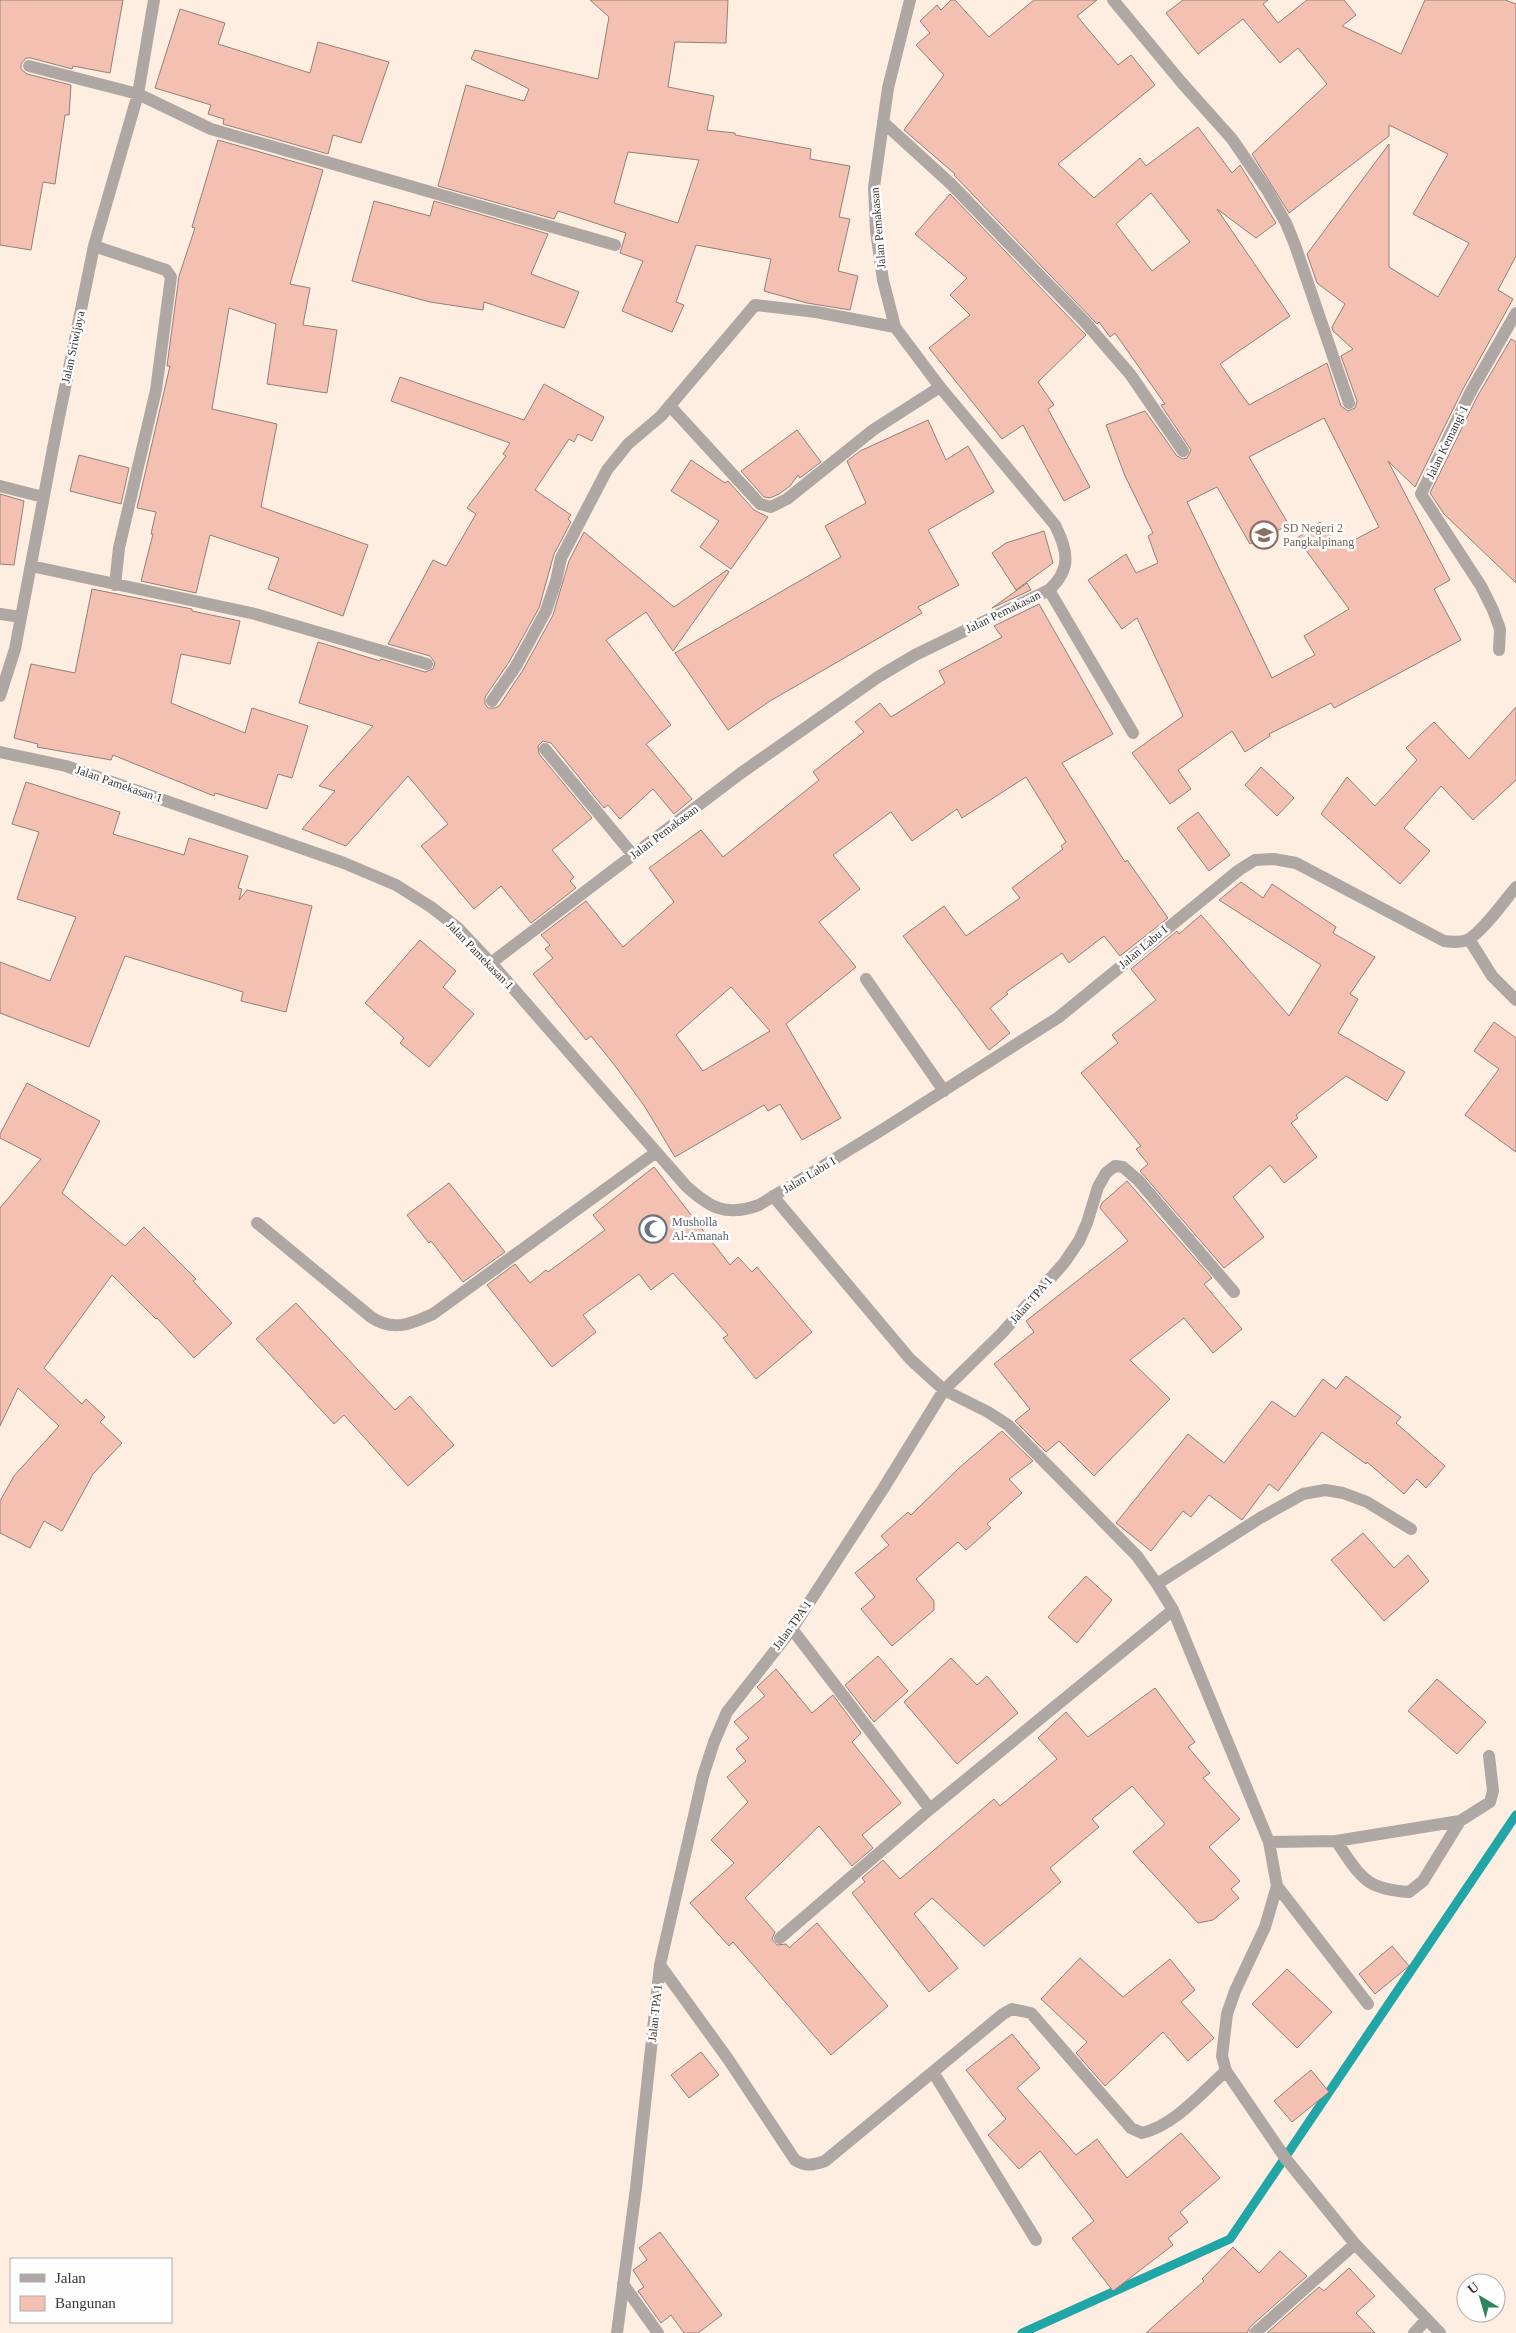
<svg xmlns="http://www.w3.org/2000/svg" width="1516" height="2333" viewBox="0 0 1516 2333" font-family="'Times New Roman',serif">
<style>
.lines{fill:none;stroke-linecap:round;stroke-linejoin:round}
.stream{stroke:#21a6a7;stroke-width:9}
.building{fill:#f4c0b1;stroke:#93807a;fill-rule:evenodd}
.service{stroke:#afa7a3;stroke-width:12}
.minor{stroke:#afa7a3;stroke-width:12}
.labels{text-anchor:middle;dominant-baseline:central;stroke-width:5;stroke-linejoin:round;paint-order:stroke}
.street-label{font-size:12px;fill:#3b3430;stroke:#fefefe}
.education-label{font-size:12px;fill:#785e54;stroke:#fefefe;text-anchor:start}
.worship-label{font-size:12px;fill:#5b616d;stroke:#fefefe;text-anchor:start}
</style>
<rect width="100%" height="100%" fill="#feede1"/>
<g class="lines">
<!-- stream -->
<path class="stream" d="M 1022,2333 L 1230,2239 L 1516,1815"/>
</g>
<!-- building -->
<path class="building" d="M 0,0 L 123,0 L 110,73 L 73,66 L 72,69 L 31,58 L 26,58 L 21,64 L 21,69 L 27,74 L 71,85 L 69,115 L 65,115 L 55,184 L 43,182 L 31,250 L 0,245 Z
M 590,0 L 728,0 L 726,43 L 675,42 L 668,87 L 714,96 L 707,130 L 735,133 L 735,135 L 811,149 L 810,159 L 850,166 L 839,217 L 850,219 L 838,271 L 858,276 L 850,310 L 807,303 L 764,291 L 771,259 L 696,245 L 676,302 L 684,305 L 672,332 L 622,311 L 643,261 L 620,253 L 626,233 L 558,211 L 554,219 L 438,186 L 466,85 L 524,101 L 529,89 L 471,59 L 475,50 L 598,79 L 609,17 ZM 628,152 L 699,160 L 678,223 L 614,203 Z
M 951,0 L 955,0 L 989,37 L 1034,0 L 1097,0 L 1077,16 L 1118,65 L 1131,55 L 1155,85 L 1058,164 L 1094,198 L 1140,158 L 1146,166 L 1198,127 L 1232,173 L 1240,165 L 1276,223 L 1256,238 L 1217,209 L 1290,316 L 1220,364 L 1249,405 L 1327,363 L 1341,406 L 1348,411 L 1355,408 L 1357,401 L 1341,356 L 1353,349 L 1333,331 L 1332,327 L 1345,304 L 1317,283 L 1307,254 L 1389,144 L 1389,267 L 1438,297 L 1469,243 L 1413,214 L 1448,154 L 1389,125 L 1389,136 L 1289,213 L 1252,154 L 1327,84 L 1298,48 L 1280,63 L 1243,19 L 1198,54 L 1166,13 L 1183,0 L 1268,0 L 1263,4 L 1278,23 L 1307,0 L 1344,0 L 1356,15 L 1342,26 L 1401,54 L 1425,0 L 1505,0 L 1516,4 L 1516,256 L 1498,290 L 1513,299 L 1463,389 L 1415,487 L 1388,461 L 1450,580 L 1434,589 L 1461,640 L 1334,708 L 1331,703 L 1269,734 L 1270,736 L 1245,752 L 1232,731 L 1178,770 L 1191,789 L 1170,804 L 1132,753 L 1183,716 L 1137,618 L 1122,629 L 1088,580 L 1126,554 L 1136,573 L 1158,563 L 1148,536 L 1153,533 L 1125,476 L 1106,425 L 1145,411 L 1177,456 L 1183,459 L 1187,458 L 1191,450 L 1161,405 L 1165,404 L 1115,333 L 1110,337 L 1099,322 L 1097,324 L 954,175 L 955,174 L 904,130 L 944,75 L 916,45 L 930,33 L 920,21 L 937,5 L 941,10 ZM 1151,193 L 1190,242 L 1152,271 L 1116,224 ZM 1324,418 L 1379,527 L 1339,548 L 1320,522 L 1297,538 L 1349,609 L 1304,636 L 1315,655 L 1272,678 L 1187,502 L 1217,487 L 1250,544 L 1289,525 L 1249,457 Z
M 180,9 L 225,23 L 218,44 L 310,73 L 318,42 L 389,62 L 361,143 L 333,135 L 328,154 L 223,124 L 224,119 L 208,114 L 211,105 L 155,88 Z
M 218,140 L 323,170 L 290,284 L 310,288 L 303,325 L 337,330 L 327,393 L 267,384 L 276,324 L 229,308 L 212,409 L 277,424 L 261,507 L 368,545 L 343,616 L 268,589 L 279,558 L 210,535 L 196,593 L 141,581 L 153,534 L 151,534 L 156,512 L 137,508 L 170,366 L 167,366 L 179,276 L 195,228 L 192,227 Z
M 950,194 L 1086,335 L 1038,382 L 1054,405 L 1048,409 L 1090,487 L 1064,501 L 1023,425 L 1002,439 L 929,348 L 970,315 L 950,295 L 967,278 L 915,234 Z
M 374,201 L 430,216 L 434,201 L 548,234 L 531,274 L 579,292 L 564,328 L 484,302 L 483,310 L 430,302 L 352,281 Z
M 1511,339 L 1516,342 L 1516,583 L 1444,514 L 1430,493 L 1477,397 Z
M 400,377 L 524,420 L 544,384 L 604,417 L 592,441 L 578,434 L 574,442 L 569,439 L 535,490 L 571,515 L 568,519 L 571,522 L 554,554 L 539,608 L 509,662 L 485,697 L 485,704 L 488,708 L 495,708 L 499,706 L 523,670 L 553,615 L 569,561 L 584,532 L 674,607 L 727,570 L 729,572 L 673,651 L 646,612 L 606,640 L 671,725 L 646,744 L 692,799 L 674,814 L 653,789 L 620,819 L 608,805 L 604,808 L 551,743 L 543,741 L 538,746 L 539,754 L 592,818 L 552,850 L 574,877 L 570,881 L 576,888 L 531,923 L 501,886 L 474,909 L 421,846 L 448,824 L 408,776 L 346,846 L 302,829 L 335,791 L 319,786 L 373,726 L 299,703 L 318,642 L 380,661 L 381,659 L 425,672 L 433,669 L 435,663 L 430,656 L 388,644 L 433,560 L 446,566 L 476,514 L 467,508 L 506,456 L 503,454 L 510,443 L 391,401 Z
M 928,420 L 946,460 L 968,446 L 994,492 L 928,530 L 959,585 L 918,607 L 922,613 L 770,701 L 728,730 L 675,653 L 841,557 L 825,526 L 866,503 L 847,461 L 860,451 Z
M 797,430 L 821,462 L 800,478 L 798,475 L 790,486 L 779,494 L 770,498 L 764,497 L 741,471 Z
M 79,455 L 129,468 L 121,504 L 70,491 Z
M 691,460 L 725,483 L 728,481 L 754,510 L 768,517 L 731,569 L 700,547 L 719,521 L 671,491 Z
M 0,494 L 24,501 L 14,565 L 0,564 Z
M 1044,531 L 1053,563 L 1016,590 L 992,553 L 1006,543 Z
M 1027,583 L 1031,590 L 992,608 Z
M 92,589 L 192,609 L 192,611 L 240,621 L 230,664 L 181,654 L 171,703 L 245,733 L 252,708 L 308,726 L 292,778 L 278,774 L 267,809 L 215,793 L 214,796 L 113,755 L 111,760 L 37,747 L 38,744 L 14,738 L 31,664 L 75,673 Z
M 1039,604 L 1113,734 L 1062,763 L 1125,862 L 1127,860 L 1168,918 L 1120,956 L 1104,936 L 1069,963 L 1062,953 L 1006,992 L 1008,994 L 990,1008 L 1010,1033 L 989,1050 L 903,936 L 944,906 L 966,936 L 1020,898 L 1012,888 L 1063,849 L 1061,846 L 1066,842 L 1026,777 L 962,818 L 957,809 L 912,841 L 891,812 L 833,855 L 860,889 L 819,922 L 856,967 L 786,1024 L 841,1118 L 802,1140 L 780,1104 L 768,1111 L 764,1105 L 675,1157 L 645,1107 L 616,1067 L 591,1036 L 586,1040 L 533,974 L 553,958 L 545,949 L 550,945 L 541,935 L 586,901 L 623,947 L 674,902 L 649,868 L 701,830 L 723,857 L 819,780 L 813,772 L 864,732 L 855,722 L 880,703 L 891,717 L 945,683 L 939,671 L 1002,637 L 994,626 ZM 731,987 L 770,1031 L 703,1071 L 676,1035 Z
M 1516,707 L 1516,780 L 1473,820 L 1441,786 L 1404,828 L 1430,851 L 1400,884 L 1321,814 L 1347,777 L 1375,806 L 1417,760 L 1406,748 L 1434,722 L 1469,759 Z
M 1261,767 L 1294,798 L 1277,816 L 1245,785 Z
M 26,782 L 120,812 L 113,834 L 184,855 L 189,838 L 248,856 L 238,888 L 242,889 L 239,900 L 247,890 L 312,906 L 286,1012 L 241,1001 L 243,992 L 125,956 L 89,1047 L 0,1013 L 0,962 L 50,981 L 76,917 L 17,899 L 39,832 L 12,824 Z
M 1198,812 L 1230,855 L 1209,871 L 1177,828 Z
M 1241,882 L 1263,898 L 1272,884 L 1336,927 L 1333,933 L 1375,957 L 1350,994 L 1358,999 L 1338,1033 L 1405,1072 L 1387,1101 L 1346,1076 L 1296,1115 L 1298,1118 L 1291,1123 L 1317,1157 L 1284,1183 L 1270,1165 L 1233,1197 L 1264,1237 L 1224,1268 L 1140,1171 L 1148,1164 L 1136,1149 L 1141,1146 L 1081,1073 L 1118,1043 L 1112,1035 L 1156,1000 L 1131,969 L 1177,931 L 1179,934 L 1201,915 L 1289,1016 L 1321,965 L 1219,900 Z
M 420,940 L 456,971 L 443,987 L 474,1014 L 429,1067 L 400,1043 L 404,1038 L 365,1003 Z
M 1494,1022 L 1516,1038 L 1516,1152 L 1465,1115 L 1499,1069 L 1474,1051 Z
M 27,1083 L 100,1121 L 62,1193 L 125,1246 L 144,1227 L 196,1279 L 193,1281 L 232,1323 L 194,1358 L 157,1318 L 156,1319 L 112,1275 L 44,1368 L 82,1404 L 86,1399 L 105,1417 L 100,1422 L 122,1443 L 93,1474 L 62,1531 L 44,1521 L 30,1548 L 0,1533 L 0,1501 L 14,1476 L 59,1426 L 18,1388 L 0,1426 L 0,1208 L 41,1159 L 0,1138 L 0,1134 Z
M 654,1167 L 730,1265 L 738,1257 L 752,1272 L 757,1267 L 812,1332 L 756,1379 L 723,1338 L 728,1335 L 673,1273 L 651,1290 L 639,1274 L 583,1315 L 596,1332 L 552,1367 L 487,1285 L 515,1264 L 530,1283 L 546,1270 L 548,1272 L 605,1230 L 593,1215 Z
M 1127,1181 L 1212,1278 L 1204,1284 L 1242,1329 L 1213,1353 L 1184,1318 L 1130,1360 L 1170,1399 L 1094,1476 L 1059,1441 L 1046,1452 L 1015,1421 L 1030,1409 L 994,1364 L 1034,1332 L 1026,1321 L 1128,1241 L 1100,1208 L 1102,1203 Z
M 449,1183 L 505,1252 L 463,1282 L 431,1241 L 429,1243 L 407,1215 Z
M 296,1303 L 395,1410 L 410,1396 L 454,1445 L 408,1486 L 344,1415 L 334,1424 L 256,1339 Z
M 1346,1376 L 1401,1417 L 1396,1423 L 1445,1466 L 1426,1488 L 1417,1479 L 1404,1494 L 1367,1462 L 1366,1464 L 1322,1432 L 1278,1491 L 1269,1484 L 1242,1520 L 1209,1495 L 1191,1517 L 1183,1511 L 1151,1551 L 1116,1523 L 1188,1434 L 1224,1463 L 1272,1401 L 1295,1417 L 1323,1379 L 1336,1389 Z
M 1002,1431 L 1033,1461 L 1009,1479 L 1022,1493 L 987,1524 L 991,1528 L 966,1550 L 958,1542 L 916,1579 L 934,1601 L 934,1610 L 892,1646 L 861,1609 L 875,1597 L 855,1573 L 889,1545 L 881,1536 L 908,1512 L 911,1515 L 959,1468 Z
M 1363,1533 L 1394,1568 L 1408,1555 L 1429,1581 L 1384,1621 L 1331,1560 Z
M 1086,1576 L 1112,1600 L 1077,1643 L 1048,1617 Z
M 878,1656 L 908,1691 L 874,1722 L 845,1685 Z
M 951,1658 L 977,1685 L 987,1676 L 1018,1713 L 957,1764 L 904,1702 Z
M 776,1669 L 812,1713 L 833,1695 L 861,1733 L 852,1742 L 901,1803 L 862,1835 L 873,1848 L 852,1866 L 819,1826 L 745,1898 L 775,1932 L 772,1939 L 777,1945 L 786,1944 L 789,1948 L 817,1923 L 888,2006 L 831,2055 L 733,1942 L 729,1946 L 690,1903 L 734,1863 L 711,1840 L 748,1802 L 727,1777 L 746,1761 L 736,1749 L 749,1738 L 734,1722 L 765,1696 L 757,1687 Z
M 1437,1679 L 1486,1722 L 1457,1754 L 1408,1711 Z
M 1155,1688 L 1195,1742 L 1188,1747 L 1210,1773 L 1203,1778 L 1240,1819 L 1209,1847 L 1240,1881 L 1231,1889 L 1239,1898 L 1213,1920 L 1198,1923 L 1133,1852 L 1165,1824 L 1132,1786 L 1092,1819 L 1099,1827 L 1050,1868 L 1061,1882 L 984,1946 L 932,1898 L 914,1914 L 958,1968 L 929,1992 L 852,1893 L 865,1882 L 862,1878 L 883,1860 L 900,1879 L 994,1799 L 1000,1806 L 1057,1759 L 1038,1738 L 1066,1712 L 1088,1737 Z
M 1392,1946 L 1409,1966 L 1375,1994 L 1359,1974 Z
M 1080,1958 L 1123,1997 L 1170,1959 L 1195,1990 L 1181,2002 L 1214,2038 L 1188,2061 L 1163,2032 L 1105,2086 L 1076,2053 L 1087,2042 L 1041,1999 Z
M 1287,1969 L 1332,2012 L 1297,2048 L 1252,2004 Z
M 1012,2034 L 1040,2068 L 1017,2088 L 1076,2155 L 1097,2139 L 1127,2178 L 1181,2133 L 1220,2178 L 1180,2212 L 1188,2222 L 1168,2238 L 1173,2245 L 1113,2291 L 1072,2238 L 1094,2221 L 1040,2151 L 1019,2169 L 988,2135 L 1006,2119 L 966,2070 Z
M 701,2052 L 719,2075 L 689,2098 L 671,2075 Z
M 1311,2070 L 1329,2092 L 1292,2122 L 1274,2101 Z
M 660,2232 L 722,2315 L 698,2333 L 684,2333 L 671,2315 L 661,2323 L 638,2291 L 644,2287 L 633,2270 L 647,2260 L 639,2248 Z
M 1233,2247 L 1259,2273 L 1280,2251 L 1307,2276 L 1250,2327 L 1247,2333 L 1146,2333 L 1204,2281 L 1202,2279 Z
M 1349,2268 L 1375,2296 L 1356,2313 L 1375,2333 L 1267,2333 L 1319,2287 L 1324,2291 Z"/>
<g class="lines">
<!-- service -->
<path class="service" d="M 0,614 L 21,617"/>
<!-- minor -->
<path class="minor" d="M 1113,0 L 1182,83 L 1232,139 L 1267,190 L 1286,223 L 1295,245 L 1349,403
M 29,66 L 138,94 L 211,129 L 615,245
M 883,122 L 951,184 L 1085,322 L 1130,374 L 1183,451
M 94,246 L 166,270 L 171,277 L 156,390 L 119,548 L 115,585
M 670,406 L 760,504 L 771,507 L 787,499 L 873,430 L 940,387
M 0,486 L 43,497
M 31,566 L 255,614 L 427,664
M 1049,590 L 1133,733
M 1499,650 L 1500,629 L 1493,610 L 1481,586 L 1421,494 L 1470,393 L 1516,313
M 0,696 L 15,649 L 57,427 L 94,246 L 138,94 L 154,0
M 492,701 L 516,666 L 546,611 L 556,581 L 561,558 L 607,470 L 628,444 L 661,416 L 755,305 L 816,312 L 895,327
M 545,749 L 633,855
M 0,752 L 66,766 L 344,863 L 396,885 L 431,907 L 458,928 L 491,963 L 686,1186 C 710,1208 726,1217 759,1205 L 885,1128 L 1059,1017 L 1239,870 L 1255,860 L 1274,859 L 1296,863 L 1444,941 C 1452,942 1460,943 1467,940 C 1481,934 1506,899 1516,887
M 1469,939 L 1492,976 L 1516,1000
M 491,963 L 741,773 L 878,677 L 915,655 L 1049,590 C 1072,569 1068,551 1055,525 L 940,387 L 895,327 L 883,280 L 876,231 L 874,187 L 888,88 L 910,0
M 866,979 L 944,1091
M 773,1196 L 910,1359 L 944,1390 L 988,1412 L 1008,1425 L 1137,1556 L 1157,1584 L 1173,1610 L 1269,1842 L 1277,1886 L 1265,1927 L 1235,1991 L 1227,2014 L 1222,2056 L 1226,2071 L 1286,2159 L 1355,2244 L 1440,2333
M 257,1223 L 371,1317 C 393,1332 411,1324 433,1314 L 655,1153
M 1157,1584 L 1260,1518 L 1303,1494 L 1325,1490 L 1343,1493 L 1367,1502 L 1411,1529
M 792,1629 L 930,1809
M 1336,1841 C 1361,1876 1363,1889 1409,1892 L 1423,1881 L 1460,1821
M 1269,1842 L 1336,1841 L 1460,1821 L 1490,1802 L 1493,1791 L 1489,1756
M 1277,1886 L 1368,2004
M 780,1938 L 930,1809 L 1173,1610
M 660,1965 L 728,2059 L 795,2160 C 806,2167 813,2165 825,2161 L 1003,2014 L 1012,2009 L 1031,2013 L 1131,2128 L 1142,2133 C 1175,2125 1201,2093 1226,2071
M 933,2072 L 1036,2240
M 623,2284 L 658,2333
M 617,2333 L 636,2188 L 660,1965 L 703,1776 L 714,1742 L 727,1712 L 792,1629 L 883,1489 L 944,1390 L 1002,1333 L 1064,1263 L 1079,1241 L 1087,1223 L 1098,1187 L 1106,1173 L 1115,1166 L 1123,1167 L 1138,1180 L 1234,1292
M 1255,2333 L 1355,2244
M 1414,2333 L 1426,2320"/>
</g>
<!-- icons -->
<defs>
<g id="school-ring" transform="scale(1.4375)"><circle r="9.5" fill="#fefefe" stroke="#8d6e63" stroke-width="1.5"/><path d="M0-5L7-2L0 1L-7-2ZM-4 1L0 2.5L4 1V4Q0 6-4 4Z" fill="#8d6e63"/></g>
<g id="mosque-ring" transform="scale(1.4375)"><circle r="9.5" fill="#fefefe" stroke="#6b7280" stroke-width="1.5"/><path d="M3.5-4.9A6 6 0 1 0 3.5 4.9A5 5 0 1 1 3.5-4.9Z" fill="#6b7280"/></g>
</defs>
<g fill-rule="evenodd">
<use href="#school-ring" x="1264" y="535"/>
<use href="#mosque-ring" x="653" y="1229"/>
</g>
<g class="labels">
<!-- street labels -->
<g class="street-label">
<text transform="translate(878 228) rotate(-95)">Jalan Pemakasan</text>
<text transform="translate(73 347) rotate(-78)">Jalan Sriwijaya</text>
<text transform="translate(1447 442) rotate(-64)">Jalan Kemangi 1</text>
<text transform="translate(1003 612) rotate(-26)">Jalan Pemakasan</text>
<text transform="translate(119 784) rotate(19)">Jalan Pamekasan 1</text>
<text transform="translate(664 832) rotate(-37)">Jalan Pemakasan</text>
<text transform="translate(1143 947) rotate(-40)">Jalan Labu I</text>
<text transform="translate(480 955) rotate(46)">Jalan Pamekasan 1</text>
<text transform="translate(809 1175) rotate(-31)">Jalan Labu I</text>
<text transform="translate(1031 1300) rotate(-49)">Jalan TPA 1</text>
<text transform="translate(792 1625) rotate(-54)">Jalan TPA 1</text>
<text transform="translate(655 2013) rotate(-84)">Jalan TPA 1</text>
</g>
<!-- education labels -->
<g class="education-label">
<text x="1283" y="528">SD Negeri 2<tspan x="1283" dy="14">Pangkalpinang</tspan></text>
</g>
<!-- worship labels -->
<g class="worship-label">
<text x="672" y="1222">Musholla<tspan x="672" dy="14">Al-Amanah</tspan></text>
</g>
</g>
<!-- legend -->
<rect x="10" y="2258" width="162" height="65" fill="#fefefe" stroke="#b0adac"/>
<rect x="20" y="2274" width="25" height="8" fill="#afa7a3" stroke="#b0adac"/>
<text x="55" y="2283" font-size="15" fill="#3b3430">Jalan</text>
<rect x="20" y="2296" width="25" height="15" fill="#f4c0b1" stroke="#b0adac"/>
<text x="55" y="2308" font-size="15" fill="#3b3430">Bangunan</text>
<!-- north arrow -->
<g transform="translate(1481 2298) rotate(322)"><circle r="24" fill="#fefefe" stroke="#b0adac"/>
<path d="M0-4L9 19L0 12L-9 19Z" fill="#2c855b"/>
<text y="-8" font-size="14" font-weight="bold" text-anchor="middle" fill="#3b3430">U</text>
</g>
</svg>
